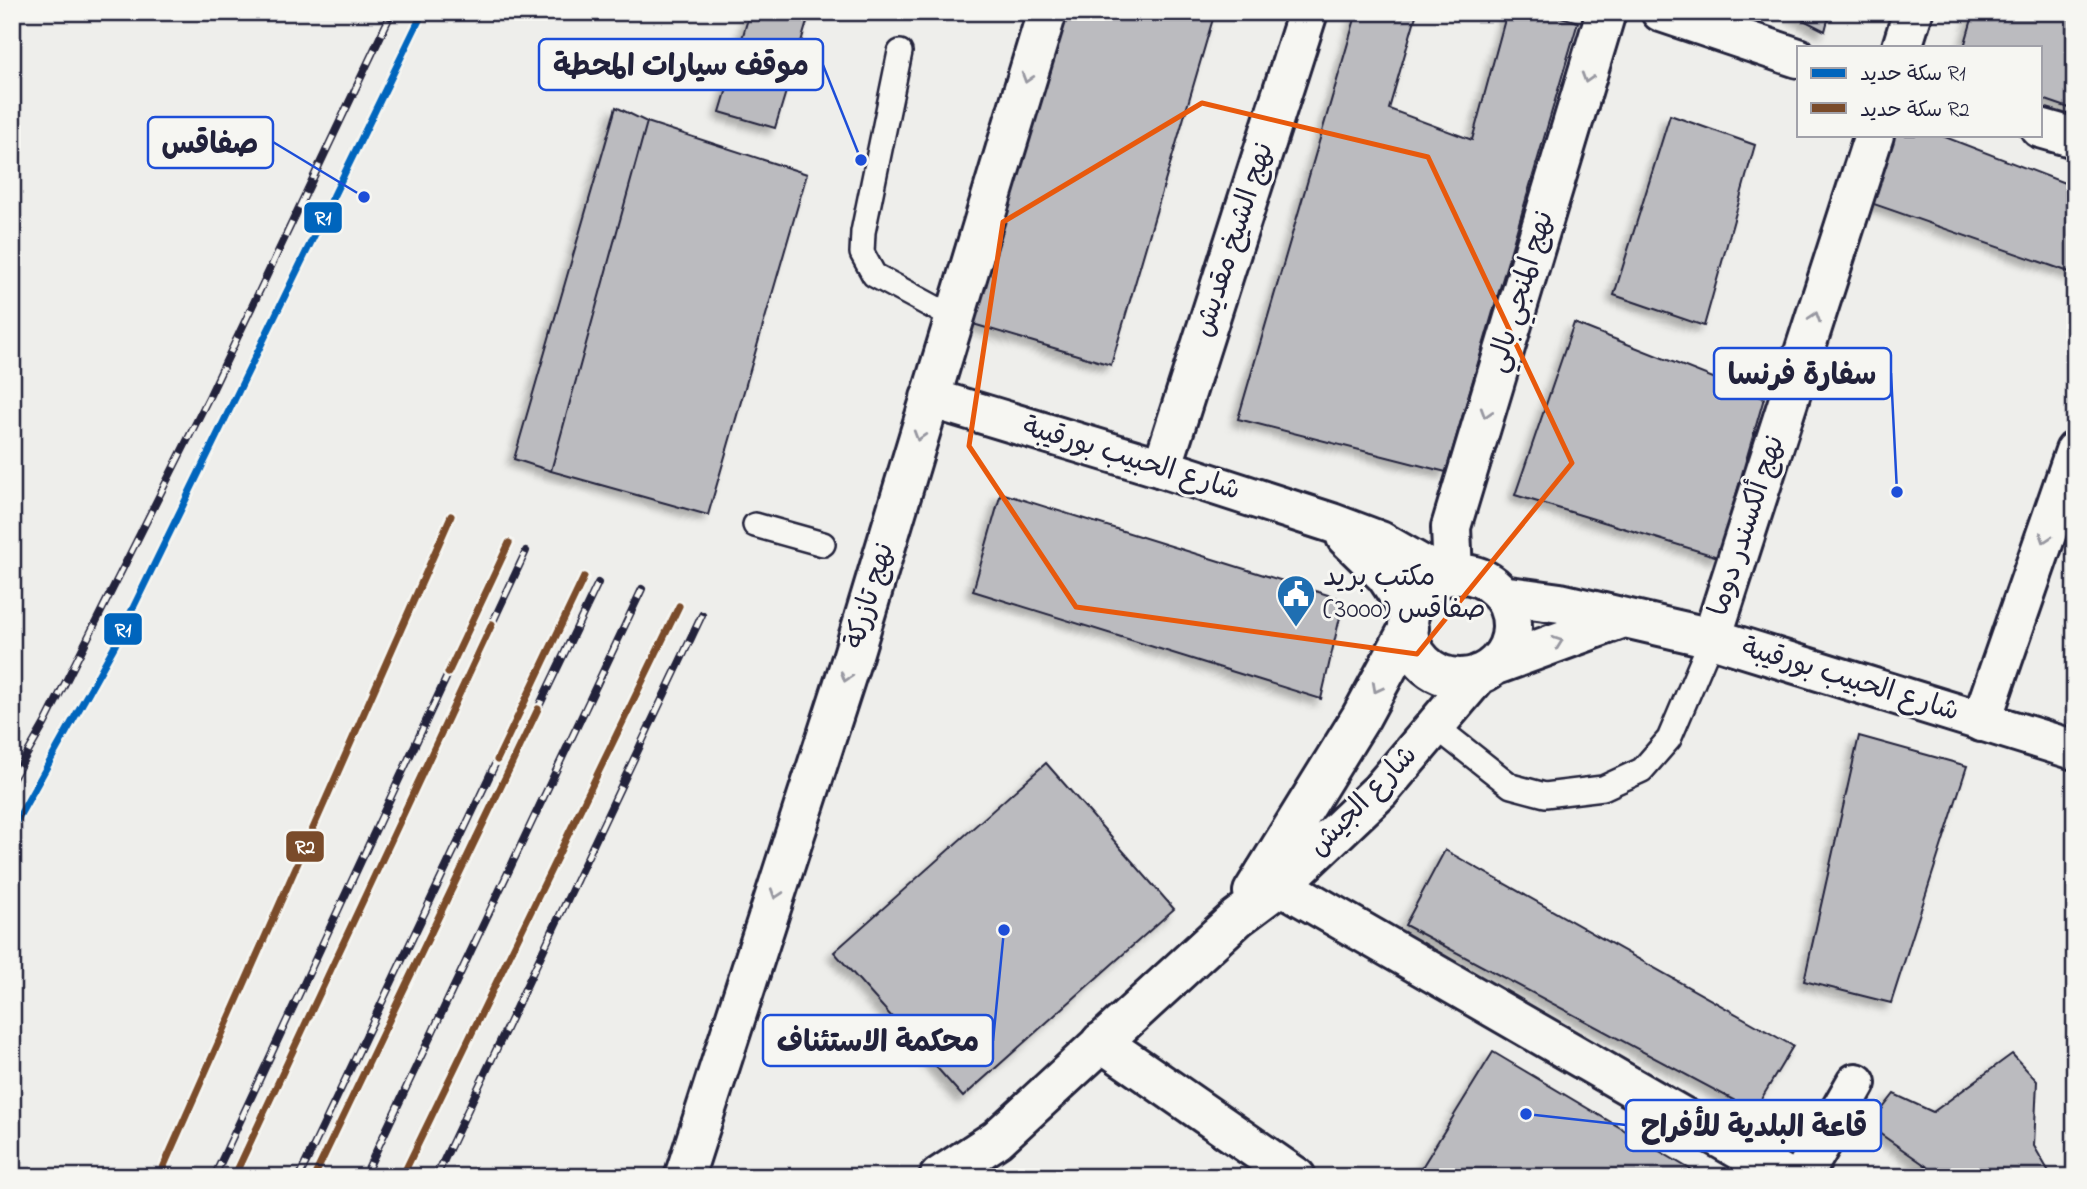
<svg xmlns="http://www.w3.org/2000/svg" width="2087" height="1189" viewBox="0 0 2087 1189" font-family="'Indie Flower','Playpen Sans Arabic',sans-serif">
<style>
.building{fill:#bbbbbf;stroke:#22223b;stroke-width:2;filter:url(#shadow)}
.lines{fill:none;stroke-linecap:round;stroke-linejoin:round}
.lane-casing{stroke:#22223b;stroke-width:28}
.street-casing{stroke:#22223b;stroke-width:44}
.secondary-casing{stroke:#22223b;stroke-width:44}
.lane{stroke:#f6f6f2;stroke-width:23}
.street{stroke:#f6f6f2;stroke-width:38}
.secondary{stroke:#f6f6f2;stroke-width:38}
.rail-casing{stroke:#22223b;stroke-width:8}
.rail{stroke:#f6f6f2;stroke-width:5;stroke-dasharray:16;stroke-linecap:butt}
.rail-1-casing{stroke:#f6f6f2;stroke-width:12}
.rail-2-casing{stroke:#f6f6f2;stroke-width:12}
.rail-1{stroke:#0065bd;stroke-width:7}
.rail-2{stroke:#7a4b2a;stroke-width:7}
.oneway{stroke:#9797a0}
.marked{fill:none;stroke:#e8590c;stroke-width:5;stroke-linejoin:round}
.labels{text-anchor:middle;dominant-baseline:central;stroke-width:6;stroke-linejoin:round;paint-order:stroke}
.street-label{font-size:28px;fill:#22223b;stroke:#f6f6f2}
.poi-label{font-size:28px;fill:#22223b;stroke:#f6f6f2;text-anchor:start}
.leader{fill:none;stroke:#1d4ed8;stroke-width:2.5}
.callout-dot{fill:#1d4ed8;stroke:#f6f6f2;stroke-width:2.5}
.callout{fill:#f6f6f2;stroke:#1d4ed8;stroke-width:2.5}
.callout-label{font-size:30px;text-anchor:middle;font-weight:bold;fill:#22223b}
.line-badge{stroke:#f6f6f2;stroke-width:2.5}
.badge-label{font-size:19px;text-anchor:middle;font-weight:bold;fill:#fff}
</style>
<defs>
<filter id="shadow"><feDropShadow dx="-6" dy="6" stdDeviation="3.5" flood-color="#0004"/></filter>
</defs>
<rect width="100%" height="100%" fill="#eeeeeb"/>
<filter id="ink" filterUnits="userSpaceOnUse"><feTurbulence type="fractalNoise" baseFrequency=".0143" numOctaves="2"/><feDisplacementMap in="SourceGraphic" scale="14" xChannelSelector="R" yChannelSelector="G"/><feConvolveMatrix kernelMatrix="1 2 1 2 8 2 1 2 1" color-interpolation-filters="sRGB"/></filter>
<g filter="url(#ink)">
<!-- building -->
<path class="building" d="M 750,12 L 810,12 L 775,128 L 720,112 Z
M 1050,12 L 1215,12 L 1111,365 L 963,321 Z
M 1357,12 L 1417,12 L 1389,109 L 1472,140 L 1507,12 L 1544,12 L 1578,22 L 1446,472 L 1238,419 Z
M 1788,12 L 1830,12 L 1825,31 Z
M 1974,12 L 2075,12 L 2075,110 L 2040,98 L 2040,47 L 1964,47 Z
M 616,107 L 647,122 L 551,471 L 514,459 Z
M 1670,115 L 1755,145 L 1704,326 L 1614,295 Z
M 647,122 L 807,174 L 708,515 L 551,471 Z
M 1894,135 L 1940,135 L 2075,187 L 2075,274 L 1868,202 Z
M 1574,323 L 1764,398 L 1718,557 L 1515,495 Z
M 1001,493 L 1344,600 L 1321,699 L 973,591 Z
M 1859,736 L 1967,766 L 1891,1003 L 1804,981 Z
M 1046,763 L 1174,909 L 963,1097 L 834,952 Z
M 1445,850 L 1793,1046 L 1754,1111 L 1405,925 Z
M 1493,1052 L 1703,1177 L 1416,1177 Z
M 2012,1054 L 2037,1081 L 2034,1146 L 2052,1177 L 1942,1177 L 1869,1126 L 1894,1094 L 1933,1112 Z"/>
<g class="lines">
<!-- lane casing -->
<g class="lane-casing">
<path id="lane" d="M 900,52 L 863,232 L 862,253 L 874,275 L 954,318
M 755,525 L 823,544
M 1435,726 L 1511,786 L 1545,795 L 1603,788 L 1642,770 L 1669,739 L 1712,638"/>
</g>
<!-- street casing -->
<g class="street-casing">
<path id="street" d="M 1661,12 L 1798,58
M 1902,47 L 1913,12
M 2040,128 L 2075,138
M 1162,468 L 1308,12
M 1453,574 L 1451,527 L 1606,12
M 1712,638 L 1874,135
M 1981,722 L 2075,451
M 1265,873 L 1281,885 L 1787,1177
M 1101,1042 L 1296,1177
M 1802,1177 L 1856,1083"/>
</g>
<!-- secondary casing -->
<g class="secondary-casing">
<path id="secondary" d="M 930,398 L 1162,468 L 1332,523 L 1380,541 L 1443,577
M 1346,537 L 1386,576 L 1410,612
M1408 626a52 52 0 1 1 104 0a52 52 0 1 1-104 0Z
M 1501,595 L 1560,603 L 1712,638 L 2075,750
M 1493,666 L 1624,618
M 1253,892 L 1361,717 L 1409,628
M 684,1177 L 853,655 L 1047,12
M 939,1177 L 997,1139 L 1237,918 L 1281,885 L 1380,791 L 1479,674"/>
</g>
<!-- lane -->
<use href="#lane" class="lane"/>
<!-- street -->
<use href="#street" class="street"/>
<!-- secondary -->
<use href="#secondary" class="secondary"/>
<!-- rail casing -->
<g class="rail-casing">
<path id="rail" d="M 12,780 L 45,723 L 210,395 L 392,12
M 159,1177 L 451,516
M 214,1177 L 509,543
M 234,1177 L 526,551
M 299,1177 L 584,577
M 314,1177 L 598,583
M 364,1177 L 642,589
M 402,1177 L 679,606
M 436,1177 L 702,615"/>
</g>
<!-- rail -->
<use href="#rail" class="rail"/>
<!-- rail-1 casing -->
<g class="rail-1-casing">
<path id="rail-1" d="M 12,829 L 115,645 L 423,12"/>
</g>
<!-- rail-2 casing -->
<g class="rail-2-casing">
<path id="rail-2" d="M 448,673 L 509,543
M 497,760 L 584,577
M 159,1177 L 451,516
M 234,1177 L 492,624
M 314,1177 L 538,709
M 402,1177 L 679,606"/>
</g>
<!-- rail-1 -->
<use href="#rail-1" class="rail-1"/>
<!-- rail-2 -->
<use href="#rail-2" class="rail-2"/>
</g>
<!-- one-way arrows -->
<defs><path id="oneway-chevron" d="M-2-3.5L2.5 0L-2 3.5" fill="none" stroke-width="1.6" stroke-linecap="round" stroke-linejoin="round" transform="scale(1.75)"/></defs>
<g class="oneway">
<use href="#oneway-chevron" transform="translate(1027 78) rotate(107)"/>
<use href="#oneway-chevron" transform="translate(1587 78) rotate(107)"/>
<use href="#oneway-chevron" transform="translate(1815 317) rotate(-72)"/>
<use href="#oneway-chevron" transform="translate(1486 413) rotate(107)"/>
<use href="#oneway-chevron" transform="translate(919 436) rotate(107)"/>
<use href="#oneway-chevron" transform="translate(2045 538) rotate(109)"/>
<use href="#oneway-chevron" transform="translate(1558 642) rotate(-20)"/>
<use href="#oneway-chevron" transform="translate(846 677) rotate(108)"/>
<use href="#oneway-chevron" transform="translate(1377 688) rotate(118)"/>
<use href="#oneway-chevron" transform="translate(776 894) rotate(108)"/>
</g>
</g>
<!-- marked area -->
<path class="marked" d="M 1202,103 L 1428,157 L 1572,463 L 1417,654 L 1076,607 L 969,446 L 1003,222 Z"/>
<!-- icons -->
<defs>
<g id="civic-pin" transform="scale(2.0125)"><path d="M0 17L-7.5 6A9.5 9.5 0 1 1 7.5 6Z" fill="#1f6fb2" stroke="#f6f6f2"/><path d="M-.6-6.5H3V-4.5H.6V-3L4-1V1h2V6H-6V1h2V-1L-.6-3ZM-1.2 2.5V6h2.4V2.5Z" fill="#fff"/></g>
</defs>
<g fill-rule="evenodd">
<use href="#civic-pin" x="1296" y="594"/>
</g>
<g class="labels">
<!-- street labels -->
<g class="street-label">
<text transform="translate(1235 240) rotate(-72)">نهج الشيخ مقديش</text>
<text transform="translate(1522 292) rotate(-73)">نهج المنجي بالي</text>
<text transform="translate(1131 460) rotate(17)">شارع الحبيب بورقيبة</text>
<text transform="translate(1748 526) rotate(-72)">نهج ألكسندر دوما</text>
<text transform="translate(871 596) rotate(-73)">نهج تازركة</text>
<text transform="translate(1850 681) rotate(17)">شارع الحبيب بورقيبة</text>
<text transform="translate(1364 802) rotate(-46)">شارع الجيش</text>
</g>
<!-- poi labels -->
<g class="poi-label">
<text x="1323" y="578">مكتب بريد<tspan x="1323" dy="32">صفاقس (3000)</tspan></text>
</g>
</g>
<!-- callouts -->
<path class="leader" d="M861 160L823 65M364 197L273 142M1897 492L1891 373M1004 930L993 1041M1526 1114L1626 1125"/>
<g class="callout-dot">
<circle cx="861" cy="160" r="7"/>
<circle cx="364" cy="197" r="7"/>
<circle cx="1897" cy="492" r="7"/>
<circle cx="1004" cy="930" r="7"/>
<circle cx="1526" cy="1114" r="7"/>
</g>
<g class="callout">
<rect x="539" y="39" width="284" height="51" rx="7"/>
<rect x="148" y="117" width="125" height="51" rx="7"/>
<rect x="1714" y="348" width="177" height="51" rx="7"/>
<rect x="763" y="1015" width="230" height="51" rx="7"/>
<rect x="1626" y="1100" width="255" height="51" rx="7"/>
</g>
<g class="callout-label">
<text x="681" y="75">موقف سيارات المحطة</text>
<text x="210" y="153">صفاقس</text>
<text x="1802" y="384">سفارة فرنسا</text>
<text x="878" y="1051">محكمة الاستئناف</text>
<text x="1754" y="1136">قاعة البلدية للأفراح</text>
</g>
<g class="line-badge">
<rect x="303" y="201" width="40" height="33" rx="7" fill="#0065bd"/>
<rect x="103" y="612" width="40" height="34" rx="7" fill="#0065bd"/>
<rect x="285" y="830" width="40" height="33" rx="7" fill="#7a4b2a"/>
</g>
<g class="badge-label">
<text x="323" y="224">R1</text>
<text x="123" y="636">R1</text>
<text x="305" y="853">R2</text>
</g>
<!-- margin -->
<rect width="2087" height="1189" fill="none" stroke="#f6f6f2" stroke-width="42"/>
<rect x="21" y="21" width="2045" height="1147" fill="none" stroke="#22223b" stroke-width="2.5" filter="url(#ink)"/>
<!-- legend -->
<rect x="1797" y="46" width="245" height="91" fill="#f6f6f2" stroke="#a1a1a9" stroke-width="2"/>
<rect x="1811" y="68" width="35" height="10" fill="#0065bd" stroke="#a1a1a9" stroke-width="2"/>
<text x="1860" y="80" font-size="21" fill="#22223b">سكة حديد R1</text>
<rect x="1811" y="103" width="35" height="10" fill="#7a4b2a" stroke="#a1a1a9" stroke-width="2"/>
<text x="1860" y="116" font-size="21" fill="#22223b">سكة حديد R2</text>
</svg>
